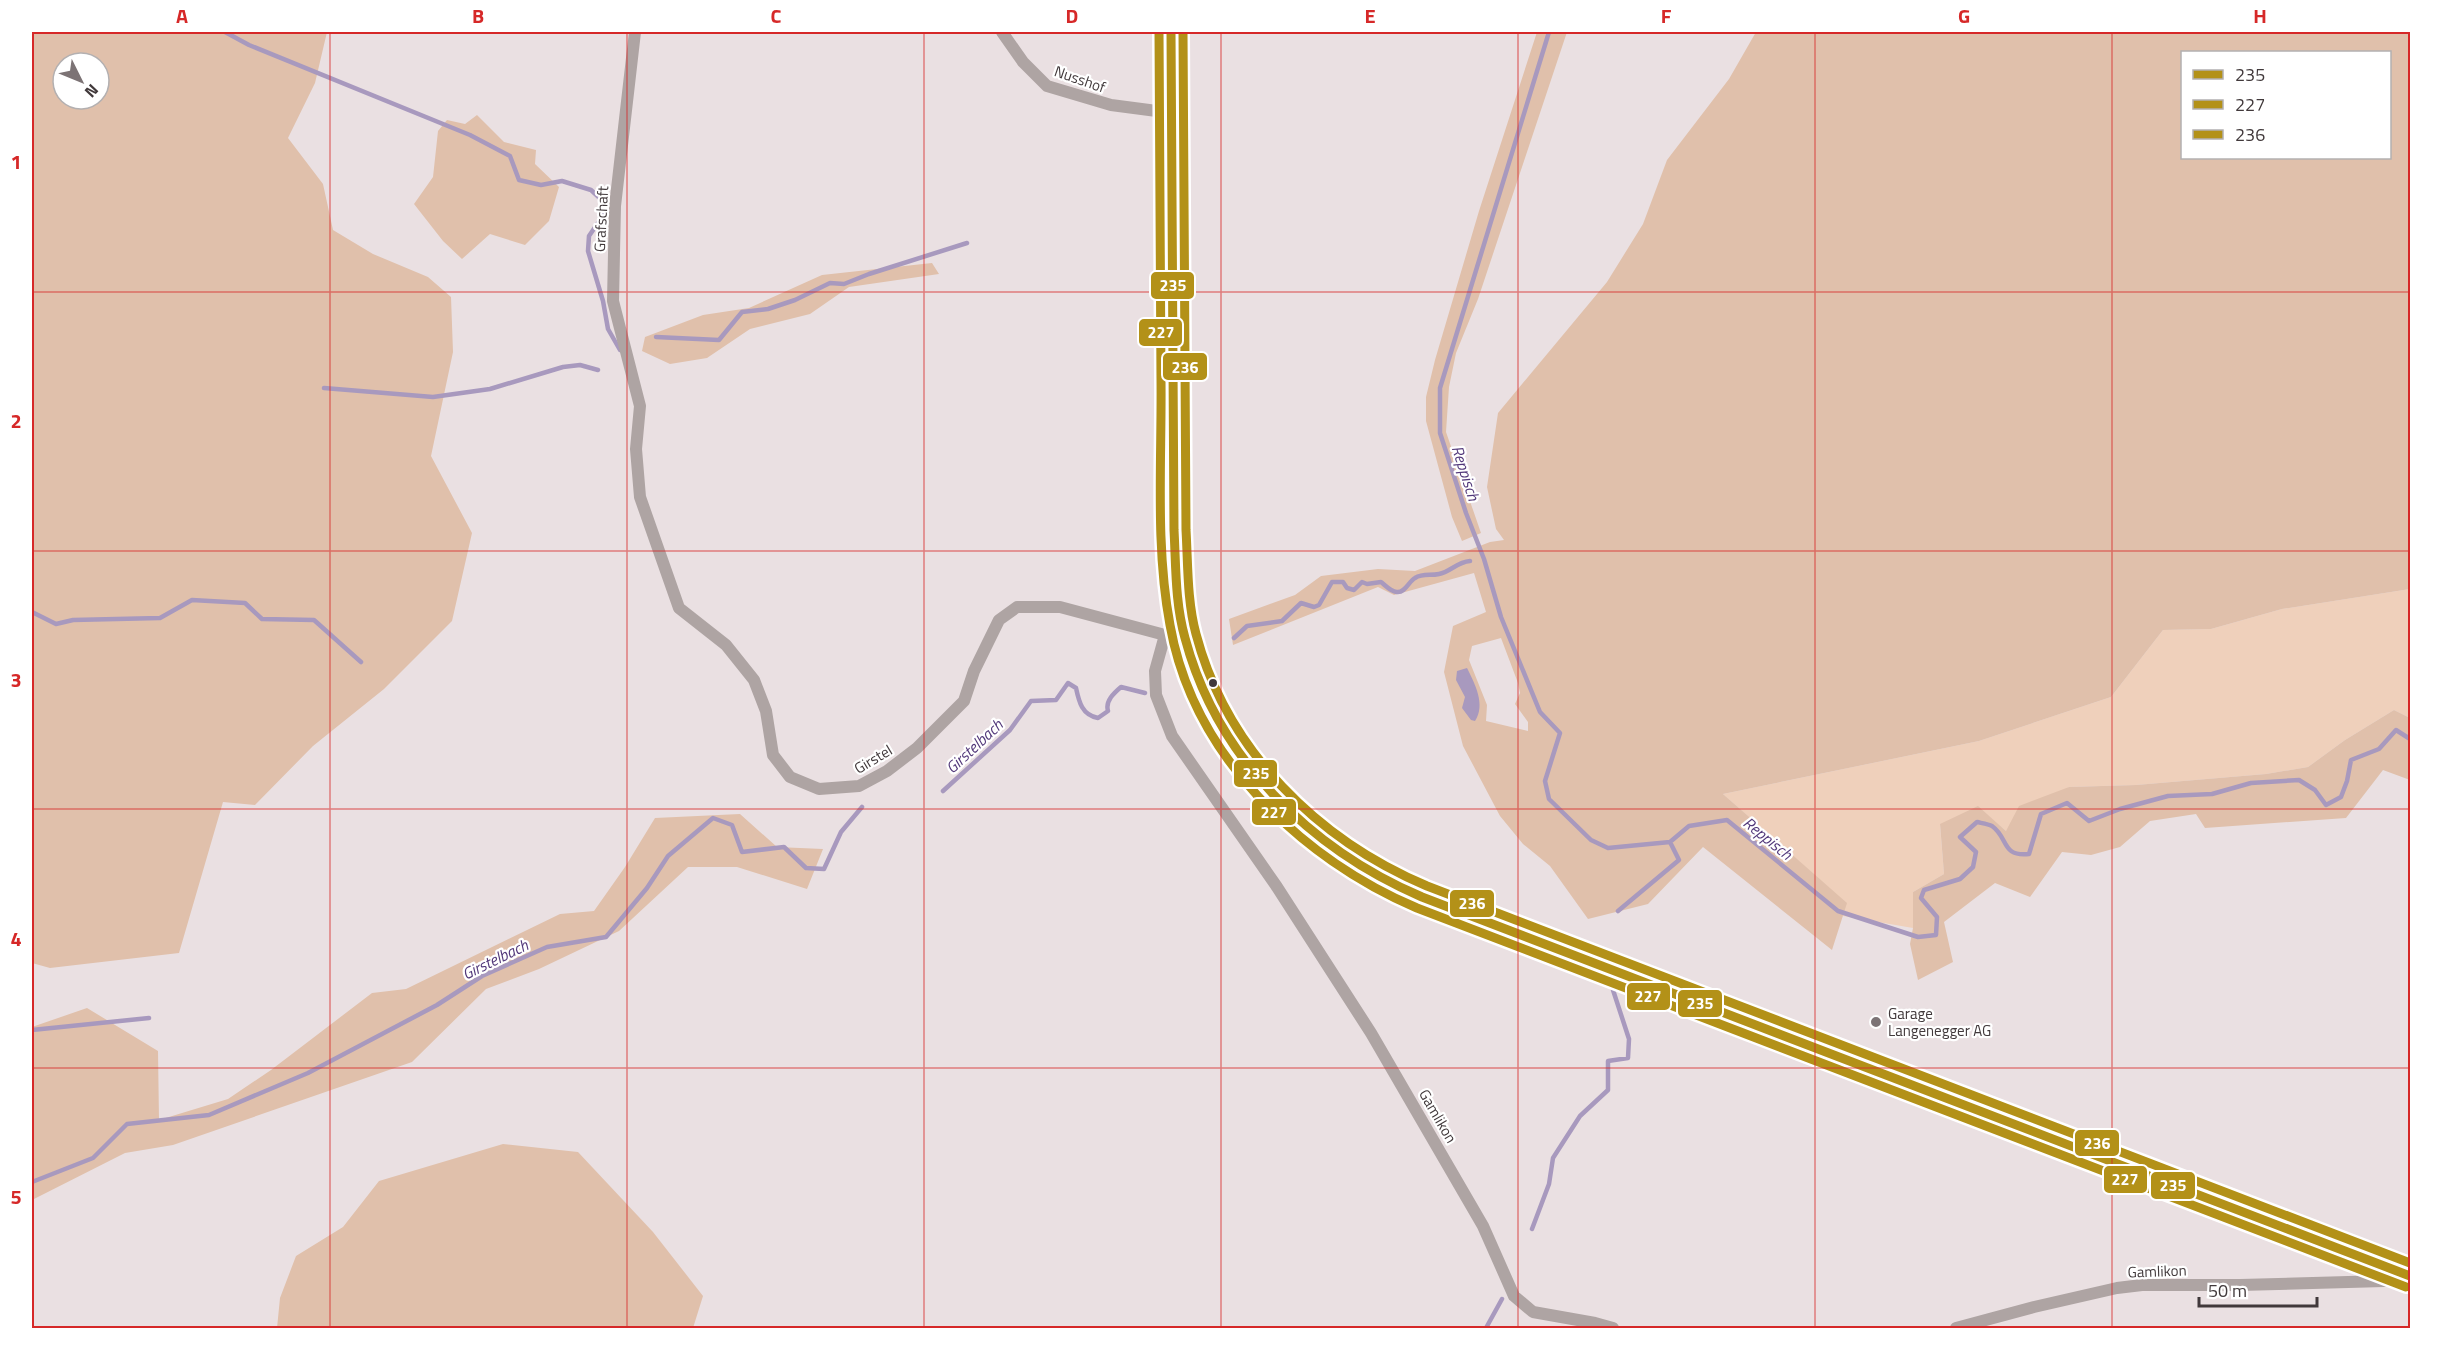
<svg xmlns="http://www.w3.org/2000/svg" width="2442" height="1360" viewBox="0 0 2442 1360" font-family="'Titillium Web',sans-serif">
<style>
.green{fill:#efd0bb}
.forest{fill:#e0c0ab;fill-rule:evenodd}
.water{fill:#a899be}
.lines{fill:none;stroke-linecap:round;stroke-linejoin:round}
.stream{stroke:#a899be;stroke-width:4.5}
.minor{stroke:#aea4a3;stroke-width:12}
.secondary{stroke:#aea3a2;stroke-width:18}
.bus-1-casing{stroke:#fff;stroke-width:14}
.bus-2-casing{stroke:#fff;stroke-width:14}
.bus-3-casing{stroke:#fff;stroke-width:14}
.bus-1{stroke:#b39118;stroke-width:9}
.bus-2{stroke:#b39118;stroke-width:9}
.bus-3{stroke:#b39118;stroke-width:9}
.grid{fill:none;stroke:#d62828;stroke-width:1.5;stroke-opacity:0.55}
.bus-dot{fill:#41393b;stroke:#fff;stroke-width:2}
.poi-dot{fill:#7c7375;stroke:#fff;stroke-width:2}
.labels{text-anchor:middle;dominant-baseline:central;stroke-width:4.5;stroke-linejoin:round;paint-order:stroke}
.street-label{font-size:15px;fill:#41393b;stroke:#fff}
.poi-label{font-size:15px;fill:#41393b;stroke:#fff;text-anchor:start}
.water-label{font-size:16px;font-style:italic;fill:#52387a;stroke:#fff}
.line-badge{stroke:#fff;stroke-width:2}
.badge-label{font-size:16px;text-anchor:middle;font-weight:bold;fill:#fff}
.neatline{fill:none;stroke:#d62828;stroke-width:2}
.grid-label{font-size:20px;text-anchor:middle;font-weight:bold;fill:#d62828}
</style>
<rect width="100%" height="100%" fill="#eae0e2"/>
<!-- green -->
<path class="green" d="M 2410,589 L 2410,718 L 2394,710 L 2345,740 L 2308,767 L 2266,774 L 2136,785 L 2069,787 L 2006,831 L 1978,807 L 1940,825 L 1944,874 L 1913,892 L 1913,928 L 1843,916 L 1846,903 L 1723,794 L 1979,741 L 2111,697 L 2163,630 L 2211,629 L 2282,609 Z"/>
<!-- forest -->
<path class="forest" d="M 32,32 L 327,32 L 315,83 L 288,138 L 323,184 L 333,230 L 373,254 L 428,277 L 451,297 L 453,352 L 431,456 L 472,533 L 452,621 L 384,689 L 313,746 L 255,805 L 223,802 L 179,953 L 50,968 L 32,963 ZM 63,63 L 99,63 L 99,99 L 63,99 Z
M 1537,32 L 1567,32 L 1478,299 L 1456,353 L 1449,387 L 1446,432 L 1481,533 L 1462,541 L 1452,517 L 1426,421 L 1426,397 L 1435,360 L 1479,211 Z
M 1756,32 L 2410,32 L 2410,589 L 2282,609 L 2211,629 L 2163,630 L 2111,697 L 1979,741 L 1723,794 L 1847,903 L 1832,950 L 1703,847 L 1648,904 L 1588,919 L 1550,866 L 1523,844 L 1500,816 L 1463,746 L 1444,672 L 1453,626 L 1486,612 L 1474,573 L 1394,595 L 1378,587 L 1233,645 L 1229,619 L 1295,595 L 1321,576 L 1378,569 L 1415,571 L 1490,542 L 1504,540 L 1496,529 L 1487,487 L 1498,413 L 1607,282 L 1643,224 L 1667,160 L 1729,79 ZM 2182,52 L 2390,52 L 2390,158 L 2182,158 ZM 1501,638 L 1518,683 L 1520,693 L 1515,704 L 1528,722 L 1528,731 L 1486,721 L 1487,705 L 1469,660 L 1472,646 Z
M 477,115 L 504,142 L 536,150 L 535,164 L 559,187 L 549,221 L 525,245 L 490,234 L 462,259 L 443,241 L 414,204 L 433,177 L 438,131 L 447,120 L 465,124 Z
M 932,263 L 939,274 L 849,287 L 810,314 L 750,329 L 707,358 L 670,364 L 642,351 L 645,337 L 703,315 L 749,308 L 822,275 Z
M 2394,710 L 2410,718 L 2410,780 L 2383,770 L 2346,818 L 2205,828 L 2196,814 L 2150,821 L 2120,847 L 2091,855 L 2062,852 L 2030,897 L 1995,883 L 1944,922 L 1953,962 L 1918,980 L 1910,944 L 1913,928 L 1913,892 L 1944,874 L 1940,824 L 1978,806 L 2006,831 L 2019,806 L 2069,787 L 2136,785 L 2266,774 L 2308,767 L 2345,740 Z
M 740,814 L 777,847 L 823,849 L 807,889 L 737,867 L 688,867 L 619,931 L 539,969 L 486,989 L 412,1062 L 173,1145 L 125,1153 L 32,1200 L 32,1027 L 87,1008 L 158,1051 L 159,1120 L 228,1099 L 271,1070 L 372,993 L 406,989 L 560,914 L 594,911 L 625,867 L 655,818 Z
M 503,1144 L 578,1152 L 653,1232 L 703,1296 L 693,1328 L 277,1328 L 280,1298 L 296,1256 L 343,1227 L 379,1181 Z"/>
<!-- water -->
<path class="water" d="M 1467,668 C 1475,684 1486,705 1475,721 L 1471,720 L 1462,708 L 1465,697 L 1456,680 L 1457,671 Z"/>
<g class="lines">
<!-- stream -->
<path class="stream" d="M 225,32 L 249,45 L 470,135 L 510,156 L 519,180 L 541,185 L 562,181 L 591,190 L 604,202 L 604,214 L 589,236 L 588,251 L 603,301 L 608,329 L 620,350
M 1549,32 L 1440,388 L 1440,433 L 1466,513 L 1484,559 L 1501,617 L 1540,712 L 1560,733 L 1545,781 L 1549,799 L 1591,840 L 1608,848 L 1670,842 L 1689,826 L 1727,820 L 1838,911 L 1918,937 L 1936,935 L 1937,917 L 1921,898 L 1924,890 L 1960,879 L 1973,867 L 1976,852 L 1960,837 L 1977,822 C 1981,823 1988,824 1992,826 C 2009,838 2001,857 2029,854 L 2041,814 L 2067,803 L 2089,821 L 2120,809 L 2168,796 L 2212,794 L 2251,783 L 2299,780 L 2315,790 L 2326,805 L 2341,797 L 2347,781 L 2351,760 L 2379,749 L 2396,730 L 2410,739
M 656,337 L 719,340 L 742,312 L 768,309 L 795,300 L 830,283 L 844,284 L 869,274 L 967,243
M 324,388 L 433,397 L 490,389 L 563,367 L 580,365 L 598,370
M 32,612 L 56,624 L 73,620 L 160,618 L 192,600 L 245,603 L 262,619 L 314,620 L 361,662
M 1234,638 L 1247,626 L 1282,621 L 1301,603 L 1314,607 L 1319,605 L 1332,582 L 1343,582 L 1347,588 L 1354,590 L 1362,582 L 1367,584 L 1381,582 C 1385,585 1391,592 1397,592 C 1405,593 1409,581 1415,578 C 1423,573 1430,576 1439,574 C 1450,572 1457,562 1470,561
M 943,791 L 1010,730 L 1031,701 L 1056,700 L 1068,683 L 1076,688 C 1079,702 1082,715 1098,718 L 1108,711 C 1105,701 1114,693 1121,687 L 1145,693
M 1618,911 L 1679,860 L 1670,842
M 32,1030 L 149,1018
M 32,1182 L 93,1158 L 127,1124 L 209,1115 L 308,1073 L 437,1005 L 482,976 L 547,947 L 606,937 L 647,888 L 668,856 L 713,818 L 732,825 L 742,852 L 784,847 L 806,868 L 824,869 L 841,832 L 862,807
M 1532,1229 L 1549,1184 L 1553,1158 L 1580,1116 L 1608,1090 L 1608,1061 L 1628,1058 L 1629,1039 L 1613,990
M 1486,1328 L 1502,1299"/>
<!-- minor -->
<path class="minor" d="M 635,32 L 615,206 L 613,301 L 640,406 L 636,449 L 640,497 L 679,608 L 726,645 L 754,680 L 766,711 L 773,755 L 790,777 L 819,789 L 859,786 L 887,771 L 917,748 L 964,701 L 974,671 L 999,620 L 1017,607 L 1060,607 L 1165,635 L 1185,637
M 1002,32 L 1023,62 L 1047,86 L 1111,105 L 1172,113
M 1165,635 L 1155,671 L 1156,695 L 1172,736 L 1277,887 L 1371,1033 L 1483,1226 L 1514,1296 L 1533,1312 L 1595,1323 L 1613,1328
M 1956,1328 L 2034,1307 L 2117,1288 L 2142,1285 L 2240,1285 L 2384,1281 L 2389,1279 L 2394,1270"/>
<!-- secondary -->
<path class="secondary" d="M 1171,32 L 1174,530 C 1176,566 1176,604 1185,639 C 1212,740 1288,829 1380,878 C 1393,885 1408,891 1422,897 L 2410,1276"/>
<!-- bus-1 casing -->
<g class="bus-1-casing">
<path id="bus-1" d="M 1171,32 L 1174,530 C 1176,566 1175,603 1185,638 C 1217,758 1310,849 1422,897 L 2410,1276"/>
</g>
<!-- bus-2 casing -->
<g class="bus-2-casing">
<path id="bus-2" d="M 1159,32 C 1160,148 1160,263 1161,378 C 1162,460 1155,545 1170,625 C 1193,755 1300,858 1417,908 L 2406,1287"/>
</g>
<!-- bus-3 casing -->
<g class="bus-3-casing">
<path id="bus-3" d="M 1183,32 L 1186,530 C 1188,564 1187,601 1196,634 C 1227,751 1318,840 1427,886 L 2410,1263"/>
</g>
<!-- bus-1 -->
<use href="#bus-1" class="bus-1"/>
<!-- bus-2 -->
<use href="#bus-2" class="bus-2"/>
<!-- bus-3 -->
<use href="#bus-3" class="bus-3"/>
</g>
<!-- grid -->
<path class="grid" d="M 330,32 L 330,1328M 627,32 L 627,1328M 924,32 L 924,1328M 1221,32 L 1221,1328M 1518,32 L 1518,1328M 1815,32 L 1815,1328M 2112,32 L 2112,1328M 32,292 L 2410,292M 32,551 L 2410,551M 32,809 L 2410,809M 32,1068 L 2410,1068"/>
<!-- markers -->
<circle class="bus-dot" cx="1213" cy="683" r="5"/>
<circle class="poi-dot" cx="1876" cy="1022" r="6"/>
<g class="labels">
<!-- street labels -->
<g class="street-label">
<text transform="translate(1080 79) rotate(19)">Nusshof</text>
<text transform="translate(601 219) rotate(-87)">Grafschaft</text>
<text transform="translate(873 759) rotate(-31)">Girstel</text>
<text transform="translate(1438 1116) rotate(60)">Gamlikon</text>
<text transform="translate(2157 1271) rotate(-2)">Gamlikon</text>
</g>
<!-- poi labels -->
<g class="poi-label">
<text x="1888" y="1013">Garage<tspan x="1888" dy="17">Langenegger AG</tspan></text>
</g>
<!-- water labels -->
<g class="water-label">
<text transform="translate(1466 473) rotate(72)">Reppisch</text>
<text transform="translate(974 746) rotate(-43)">Girstelbach</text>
<text transform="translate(1768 838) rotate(39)">Reppisch</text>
<text transform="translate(495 959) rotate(-26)">Girstelbach</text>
</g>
</g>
<g class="line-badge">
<rect x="1150" y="271" width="45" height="29" rx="6" fill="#b39118"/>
<rect x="1138" y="318" width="45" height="29" rx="6" fill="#b39118"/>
<rect x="1162" y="352" width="46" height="29" rx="6" fill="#b39118"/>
<rect x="1233" y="759" width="45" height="29" rx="6" fill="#b39118"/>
<rect x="1251" y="798" width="46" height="28" rx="6" fill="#b39118"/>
<rect x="1449" y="889" width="46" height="29" rx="6" fill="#b39118"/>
<rect x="1626" y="982" width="45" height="29" rx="6" fill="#b39118"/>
<rect x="1677" y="989" width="46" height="29" rx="6" fill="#b39118"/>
<rect x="2074" y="1129" width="46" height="28" rx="6" fill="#b39118"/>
<rect x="2103" y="1165" width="45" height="29" rx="6" fill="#b39118"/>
<rect x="2150" y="1171" width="46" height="29" rx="6" fill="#b39118"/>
</g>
<g class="badge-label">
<text x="1173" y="291">235</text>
<text x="1161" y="338">227</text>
<text x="1185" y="373">236</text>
<text x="1256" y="779">235</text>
<text x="1274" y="818">227</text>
<text x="1472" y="909">236</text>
<text x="1648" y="1002">227</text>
<text x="1700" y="1009">235</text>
<text x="2097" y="1149">236</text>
<text x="2125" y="1185">227</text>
<text x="2173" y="1191">235</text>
</g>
<!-- border -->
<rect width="2442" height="1360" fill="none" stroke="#ffffff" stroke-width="66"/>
<!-- legend -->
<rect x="2181" y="51" width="210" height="108" fill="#ffffff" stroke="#b3b0b1" stroke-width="1.5"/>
<rect x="2193" y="70" width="30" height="9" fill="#b39118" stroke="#b3b0b1" stroke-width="1.5"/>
<text x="2235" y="81" font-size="18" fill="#41393b">235</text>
<rect x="2193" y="100" width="30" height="9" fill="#b39118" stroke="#b3b0b1" stroke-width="1.5"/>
<text x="2235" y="111" font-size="18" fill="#41393b">227</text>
<rect x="2193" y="130" width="30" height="9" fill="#b39118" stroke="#b3b0b1" stroke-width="1.5"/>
<text x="2235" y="141" font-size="18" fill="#41393b">236</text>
<!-- north arrow -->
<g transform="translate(81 81) rotate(133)"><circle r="28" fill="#ffffff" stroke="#b3b0b1" stroke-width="1.5"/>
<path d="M0-4.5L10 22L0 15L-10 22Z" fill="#7c7375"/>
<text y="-9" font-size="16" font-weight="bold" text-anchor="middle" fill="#41393b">N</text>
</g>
<!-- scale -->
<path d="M2199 1297v9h118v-9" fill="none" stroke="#41393b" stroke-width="3"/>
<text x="2208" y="1297" font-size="18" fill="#41393b" stroke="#ffffff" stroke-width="4.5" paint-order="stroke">50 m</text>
<rect x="33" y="33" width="2376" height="1294" class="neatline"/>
<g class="grid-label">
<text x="182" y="23">A</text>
<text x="478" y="23">B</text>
<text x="776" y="23">C</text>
<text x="1072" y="23">D</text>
<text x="1370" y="23">E</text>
<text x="1666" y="23">F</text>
<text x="1964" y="23">G</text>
<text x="2260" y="23">H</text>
<text x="16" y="169">1</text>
<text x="16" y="428">2</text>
<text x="16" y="687">3</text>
<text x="16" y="946">4</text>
<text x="16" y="1204">5</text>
</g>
</svg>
